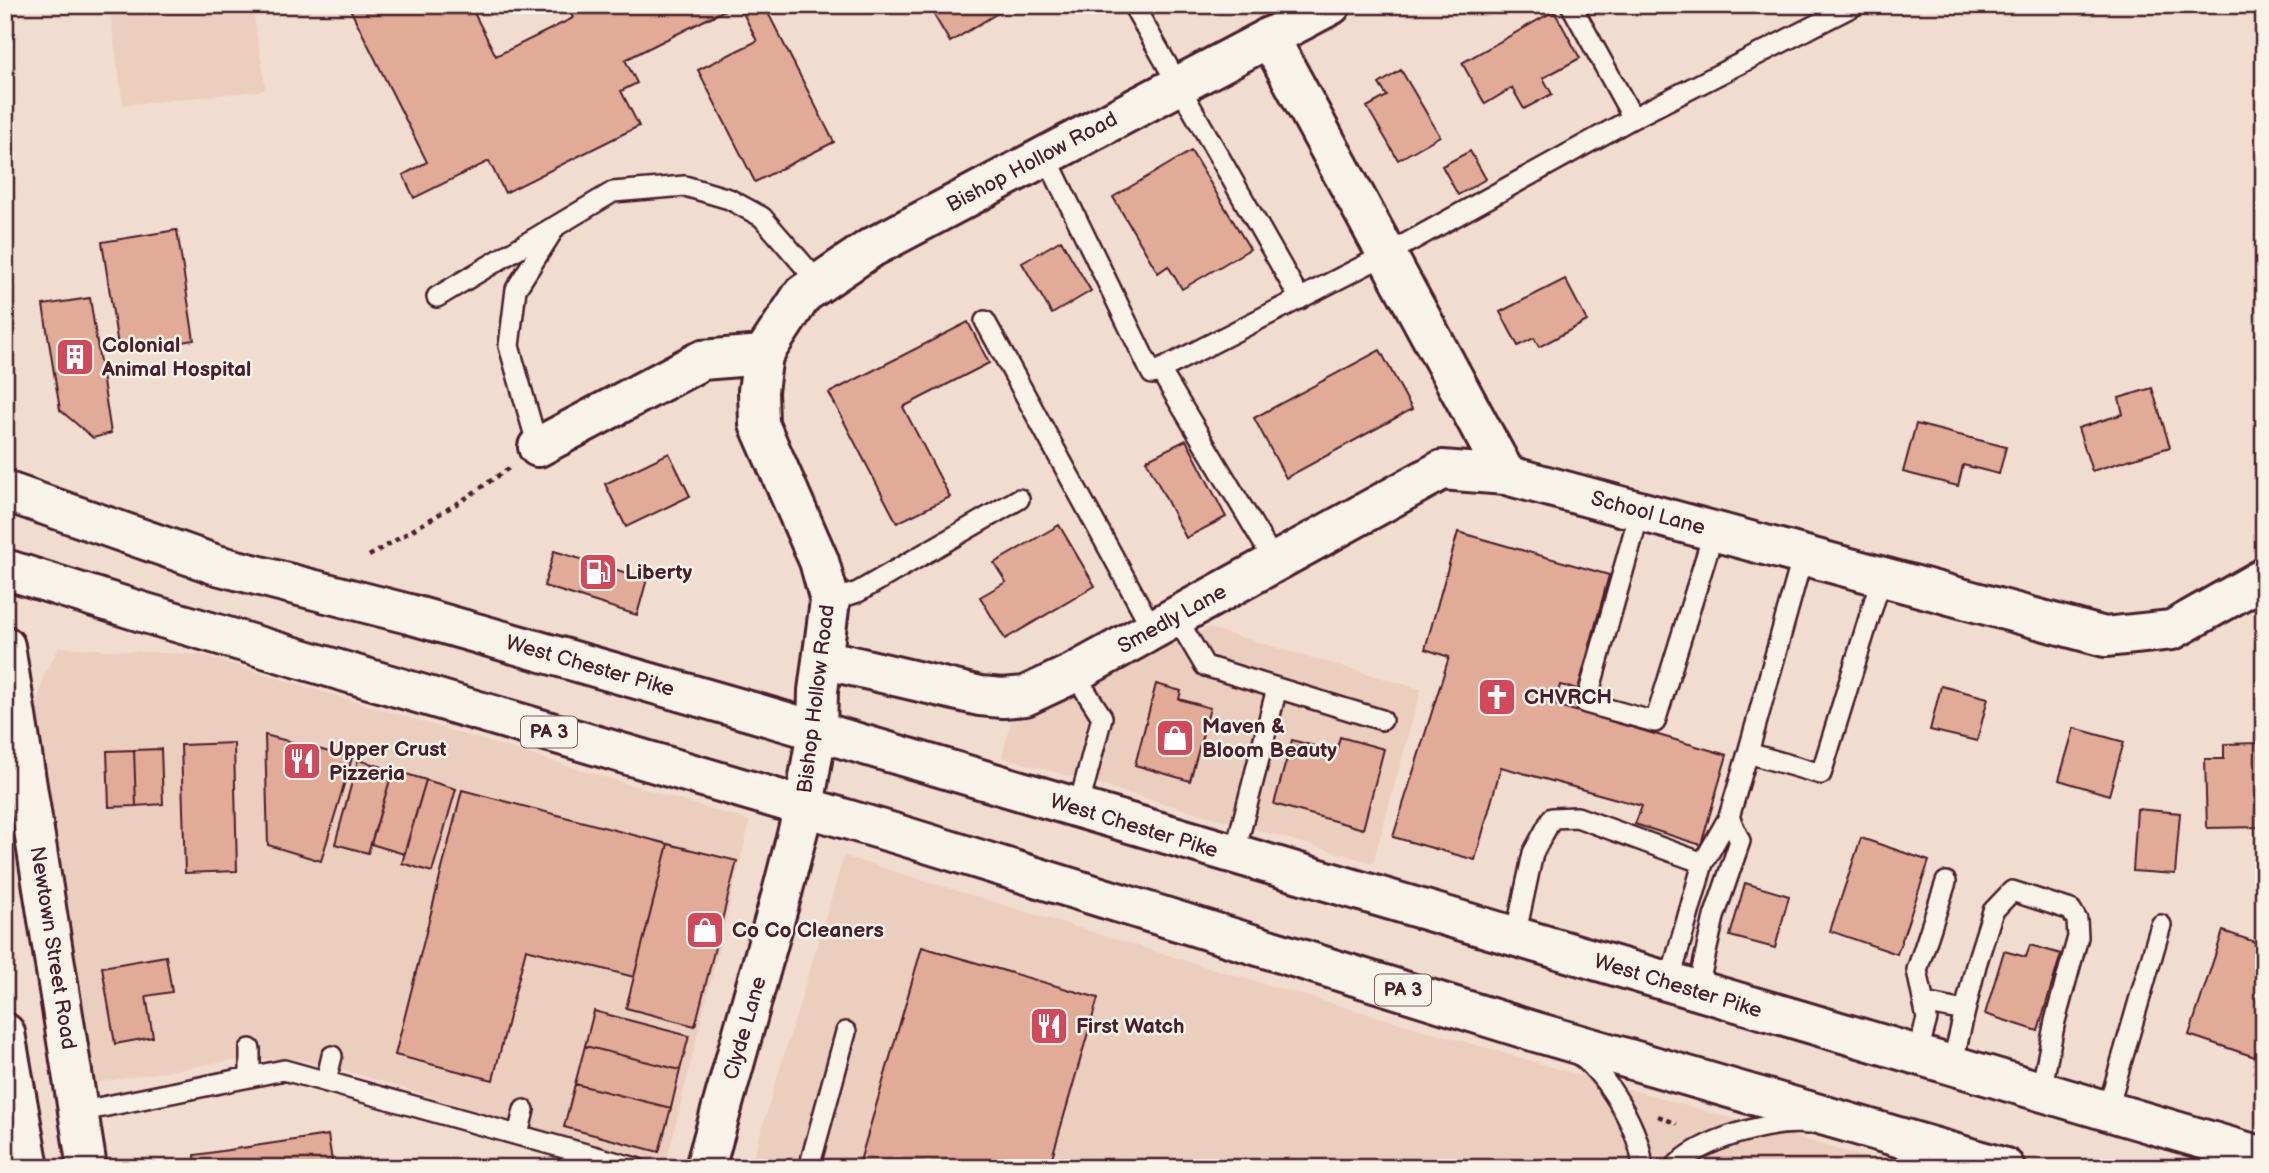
<svg xmlns="http://www.w3.org/2000/svg" width="2269" height="1173" viewBox="0 0 2269 1173" font-family="'Balsamiq Sans',sans-serif">
<style>
.built{fill:#eccebf}
.building{fill:#e1ab97;stroke:#4a1f2b;stroke-width:2}
.lines{fill:none;stroke-linecap:round;stroke-linejoin:round}
.lane-casing{stroke:#4a1f2b;stroke-width:24}
.street-casing{stroke:#4a1f2b;stroke-width:44}
.secondary-casing{stroke:#4a1f2b;stroke-width:44}
.primary-casing{stroke:#4a1f2b;stroke-width:44}
.highway-casing{stroke:#4a1f2b;stroke-width:44}
.path{stroke:#4a1f2b;stroke-width:4.5;stroke-dasharray:5 5;stroke-linecap:butt}
.lane{stroke:#f7f3e8;stroke-width:19}
.street{stroke:#f7f3e8;stroke-width:38}
.secondary{stroke:#f7f3e8;stroke-width:38}
.primary{stroke:#f7f3e8;stroke-width:38}
.highway{stroke:#f7f3e8;stroke-width:38}
.labels{text-anchor:middle;dominant-baseline:central;stroke-width:5;stroke-linejoin:round;paint-order:stroke}
.shield{fill:#f7f3e8;stroke:#7e5f64;stroke-width:2}
.shield-label{font-size:19px;font-weight:bold;fill:#4a1f2b}
.street-label{font-size:21px;fill:#4a1f2b;stroke:#f7f3e8}
.poi-label{font-size:21px;font-weight:bold;fill:#4a1f2b;stroke:#f7f3e8;text-anchor:start}
</style>
<rect width="100%" height="100%" fill="#f0ddd0"/>
<filter id="ink" filterUnits="userSpaceOnUse"><feTurbulence type="fractalNoise" baseFrequency=".0143" numOctaves="2"/><feDisplacementMap in="SourceGraphic" scale="14" xChannelSelector="R" yChannelSelector="G"/><feConvolveMatrix kernelMatrix="1 2 1 2 8 2 1 2 1" color-interpolation-filters="sRGB"/></filter>
<g filter="url(#ink)">
<!-- built -->
<path class="built" d="M 109,5 L 252,5 L 266,90 L 123,105 Z
M 1208,628 L 1421,689 L 1373,863 L 1002,757 L 1012,718 Z
M 59,647 L 202,655 L 750,821 L 665,1168 L 334,1067 L 290,1058 L 229,1061 L 95,1083 L 36,709 L 43,677 Z
M 844,856 L 1213,969 L 1903,1168 L 750,1168 Z"/>
<!-- building -->
<path class="building" d="M 348,5 L 470,5 L 496,56 L 573,18 L 567,5 L 735,5 L 625,60 L 637,83 L 621,91 L 639,126 L 505,193 L 489,161 L 414,198 L 403,175 L 427,162 Z
M 739,5 L 764,5 L 834,142 L 755,182 L 698,70 L 757,41 Z
M 928,5 L 1011,5 L 950,42 Z
M 1554,11 L 1580,58 L 1543,78 L 1552,94 L 1524,109 L 1512,88 L 1485,104 L 1462,63 Z
M 1401,70 L 1440,136 L 1398,160 L 1367,107 L 1387,96 L 1379,84 Z
M 1191,151 L 1250,249 L 1182,289 L 1168,266 L 1158,273 L 1113,197 Z
M 1470,151 L 1486,179 L 1458,195 L 1442,166 Z
M 177,230 L 194,340 L 119,352 L 102,242 Z
M 1061,240 L 1091,291 L 1052,314 L 1022,263 Z
M 1565,279 L 1587,321 L 1539,347 L 1534,338 L 1518,346 L 1500,312 Z
M 90,298 L 111,433 L 93,438 L 60,410 L 43,305 Z
M 968,322 L 989,363 L 903,407 L 950,497 L 897,523 L 829,393 Z
M 1380,350 L 1412,409 L 1286,478 L 1254,418 Z
M 2152,388 L 2170,447 L 2092,471 L 2078,428 L 2123,414 L 2119,398 Z
M 1916,424 L 2006,447 L 1999,474 L 1963,465 L 1958,486 L 1903,472 Z
M 1186,440 L 1226,517 L 1186,538 L 1146,460 Z
M 669,453 L 690,496 L 626,527 L 605,484 Z
M 1059,525 L 1095,586 L 1005,639 L 980,597 L 1006,582 L 994,563 Z
M 1458,532 L 1609,575 L 1578,689 L 1560,685 L 1555,705 L 1727,755 L 1701,845 L 1635,824 L 1642,806 L 1501,767 L 1475,860 L 1393,837 L 1449,657 L 1425,649 Z
M 554,551 L 647,579 L 637,615 L 544,586 Z
M 1156,684 L 1181,691 L 1179,699 L 1210,708 L 1190,781 L 1135,765 Z
M 1941,686 L 1988,698 L 1977,741 L 1930,730 Z
M 2074,728 L 2124,742 L 2109,795 L 2059,780 Z
M 265,735 L 352,758 L 321,861 L 268,845 Z
M 1340,737 L 1384,749 L 1363,829 L 1274,804 L 1292,740 L 1336,752 Z
M 234,743 L 237,871 L 185,873 L 181,745 Z
M 2259,743 L 2261,827 L 2207,828 L 2205,759 L 2224,759 L 2224,744 Z
M 161,749 L 163,804 L 136,806 L 134,750 Z
M 134,750 L 136,806 L 109,807 L 107,751 Z
M 358,760 L 393,770 L 368,853 L 335,844 Z
M 393,770 L 426,780 L 404,854 L 371,844 Z
M 426,780 L 456,789 L 432,872 L 402,863 Z
M 462,790 L 668,844 L 634,977 L 526,949 L 493,1080 L 395,1055 Z
M 2137,809 L 2180,813 L 2175,874 L 2133,871 Z
M 1861,838 L 1929,861 L 1897,954 L 1830,931 Z
M 668,844 L 737,861 L 695,1026 L 626,1008 Z
M 1745,883 L 1789,896 L 1775,948 L 1730,936 Z
M 2223,931 L 2264,945 L 2264,1060 L 2189,1035 Z
M 2030,945 L 2061,954 L 2038,1031 L 1985,1014 L 2004,951 L 2026,957 Z
M 922,947 L 1098,998 L 1049,1168 L 858,1168 Z
M 166,956 L 172,992 L 146,996 L 153,1037 L 115,1044 L 102,967 Z
M 594,1011 L 689,1036 L 680,1070 L 585,1046 Z
M 585,1046 L 680,1070 L 671,1108 L 575,1084 Z
M 575,1084 L 671,1108 L 659,1152 L 564,1127 Z
M 328,1135 L 333,1168 L 196,1168 L 195,1155 Z"/>
<g class="lines">
<!-- lane casing -->
<g class="lane-casing">
<path id="lane" d="M 1133,5 L 1300,299
M 1571,5 L 1633,118
M 1045,154 L 1152,374 L 1387,254 L 1633,118 L 1855,5
M 437,297 L 552,228
M 985,321 L 1153,630
M 1160,370 L 1275,562
M 538,447 L 509,346 L 516,289 L 556,226 L 613,192 L 685,186 L 729,199 L 762,217 L 819,283
M 1640,511 L 1586,703 L 1655,722 L 1714,531
M 1803,555 L 1748,753 L 1821,774 L 1882,576
M 830,601 L 858,592 L 1019,499
M 1176,617 L 1205,666 L 1382,720
M 1074,673 L 1102,717 L 1078,809
M 1234,856 L 1277,688
M 1515,937 L 1533,853 L 1552,818 L 1577,817 L 1703,863
M 1669,983 L 1703,863 L 1729,817 L 1748,753
M 1697,992 L 1714,917 L 1740,841 L 1729,817
M 1924,1003 L 1964,1011
M 1574,1052 C 1603,1067 1644,1135 1642,1168
M 1917,1055 L 1927,1019 L 1917,970 L 1946,882
M 1952,1065 L 1976,965 L 1993,911 L 2012,891 L 2071,910 L 2077,920 L 2078,937 L 2055,1021 L 2041,1091
M 250,1076 L 250,1049
M 326,1081 L 332,1056
M 2107,1111 L 2161,925
M 78,1112 L 284,1070 L 636,1168
M 518,1135 L 524,1110
M 809,1168 L 846,1032
M 1674,1168 C 1700,1139 1771,1120 1809,1124"/>
</g>
<!-- street casing -->
<g class="street-casing">
<path id="street" d="M 1269,37 L 1506,475 L 2105,637 L 2172,630 L 2264,578
M 538,447 L 702,360 L 763,355
M 823,659 L 980,696 L 1003,698 L 1025,696 L 1074,673 L 1442,470 L 1506,475
M 705,1168 L 782,893 L 804,807"/>
</g>
<!-- secondary casing -->
<g class="secondary-casing">
<path id="secondary" d="M 804,807 L 817,731 L 818,691 L 830,601 L 819,561 L 759,424 L 758,391 L 763,355 L 803,294 L 871,248 L 1331,5"/>
</g>
<!-- primary casing -->
<g class="primary-casing">
<path id="primary" d="M 5,646 L 87,1168
M 5,1033 L 29,1168"/>
</g>
<!-- highway casing -->
<g class="highway-casing">
<path id="highway" d="M 5,491 L 217,565 L 409,614 L 756,713 L 2264,1157
M 5,569 L 142,612 L 897,834 L 1536,1032 L 2005,1168"/>
</g>
<!-- path -->
<path class="path" d="M 369,556 L 463,500 L 509,468
M 1658,1116 L 1677,1124"/>
<!-- lane -->
<use href="#lane" class="lane"/>
<!-- street -->
<use href="#street" class="street"/>
<!-- secondary -->
<use href="#secondary" class="secondary"/>
<!-- primary -->
<use href="#primary" class="primary"/>
<!-- highway -->
<use href="#highway" class="highway"/>
</g>
</g>
<!-- icons -->
<defs>
<g id="building-square" transform="scale(2.0125)"><rect x="-9" y="-9" width="18" height="18" rx="4" fill="#d1495b" stroke="#f7f3e8"/><path d="M-4-6H4V6H1V3H-1V6H-4ZM-2.5-4.3h1.7v1.8h-1.7ZM.8-4.3h1.7v1.8H.8ZM-2.5-1h1.7V.8h-1.7ZM.8-1h1.7V.8H.8Z" fill="#fff"/></g>
<g id="fuel-square" transform="scale(2.0125)"><rect x="-9" y="-9" width="18" height="18" rx="4" fill="#d1495b" stroke="#f7f3e8"/><path d="M-5.5-6h7V0h2V4h1.3V-2.5L3-4.5l.8-.8L6-3V5H2.5V1h-1V6h-7ZM-4.2-4.7v3.2H.2V-4.7Z" fill="#fff"/></g>
<g id="church-square" transform="scale(2.0125)"><rect x="-9" y="-9" width="18" height="18" rx="4" fill="#d1495b" stroke="#f7f3e8"/><path d="M-1.2-6h2.4v3.5h3.3v2.4h-3.3V6h-2.4V-.1h-3.3v-2.4h3.3Z" fill="#fff"/></g>
<g id="shop-square" transform="scale(2.0125)"><rect x="-9" y="-9" width="18" height="18" rx="4" fill="#d1495b" stroke="#f7f3e8"/><path d="M-5-2.5h2.3a2.7 3.5 0 0 1 5.4 0H5L5.5 6h-11ZM-1.5-2.5h3a1.5 2.3 0 0 0-3 0Z" fill="#fff"/></g>
<g id="restaurant-square" transform="scale(2.0125)"><rect x="-9" y="-9" width="18" height="18" rx="4" fill="#d1495b" stroke="#f7f3e8"/><path d="M-5-6h1v4h1v-4h1v4h1v-4h1v5L-1.5 .5V6h-2V.5L-5-1ZM5-6V6H3V1.5H1.5Q1.5-4 5-6Z" fill="#fff"/></g>
</defs>
<g fill-rule="evenodd">
<use href="#building-square" x="75" y="357"/>
<use href="#fuel-square" x="598" y="572"/>
<use href="#church-square" x="1497" y="697"/>
<use href="#shop-square" x="1175" y="738"/>
<use href="#restaurant-square" x="302" y="761"/>
<use href="#shop-square" x="705" y="930"/>
<use href="#restaurant-square" x="1049" y="1026"/>
</g>
<g class="labels">
<!-- shield labels -->
<g class="shield">
<rect x="521" y="716.5" width="56" height="31" rx="5"/>
<rect x="1375" y="974.5" width="56" height="31" rx="5"/>
</g>
<g class="shield-label">
<text x="549" y="732">PA 3</text>
<text x="1403" y="990">PA 3</text>
</g>
<!-- street labels -->
<g class="street-label">
<text transform="translate(1032 162) rotate(-28)">Bishop Hollow Road</text>
<text transform="translate(1648 513) rotate(15)">School Lane</text>
<text transform="translate(1172 619) rotate(-29)">Smedly Lane</text>
<text transform="translate(590 666) rotate(16)">West Chester Pike</text>
<text transform="translate(816 699) rotate(-83)">Bishop Hollow Road</text>
<text transform="translate(1134 826) rotate(17)">West Chester Pike</text>
<text transform="translate(53 948) rotate(81)">Newtown Street Road</text>
<text transform="translate(1678 986) rotate(17)">West Chester Pike</text>
<text transform="translate(745 1028) rotate(-74)">Clyde Lane</text>
</g>
<!-- poi labels -->
<g class="poi-label">
<text x="102" y="345">Colonial<tspan x="102" dy="24">Animal Hospital</tspan></text>
<text x="625" y="572">Liberty</text>
<text x="1524" y="697">CHVRCH</text>
<text x="1202" y="726">Maven &amp;<tspan x="1202" dy="24">Bloom Beauty</tspan></text>
<text x="329" y="749">Upper Crust<tspan x="329" dy="24">Pizzeria</tspan></text>
<text x="732" y="930">Co Co Cleaners</text>
<text x="1076" y="1026">First Watch</text>
</g>
</g>
<!-- margin -->
<rect width="2269" height="1173" fill="none" stroke="#f7f3e8" stroke-width="28"/>
<rect x="14" y="14" width="2241" height="1145" fill="none" stroke="#4a1f2b" stroke-width="2.5" filter="url(#ink)"/>
</svg>
